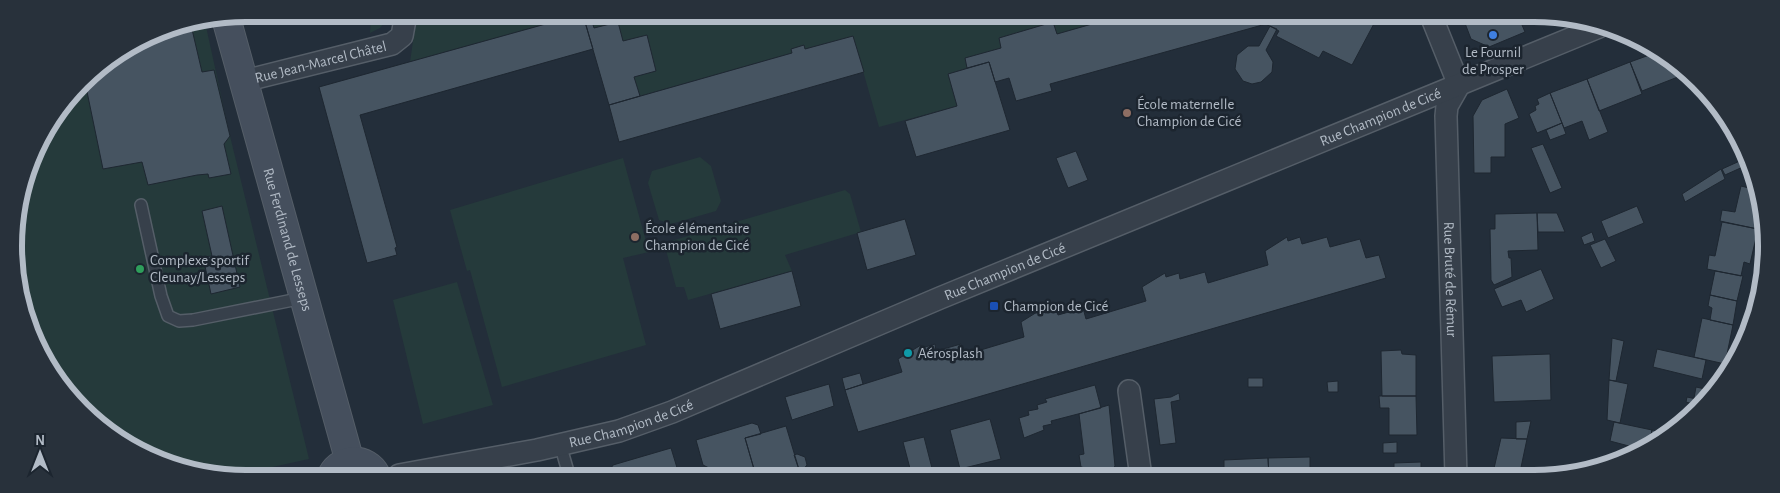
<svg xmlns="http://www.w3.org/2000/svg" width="1780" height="493" viewBox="0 0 1780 493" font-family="'Alegreya Sans',sans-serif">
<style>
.green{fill:#253a3b}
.building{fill:#465461;stroke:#1e2731}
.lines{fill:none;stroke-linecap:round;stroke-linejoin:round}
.service-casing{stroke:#555e68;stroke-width:14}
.minor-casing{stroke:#555e68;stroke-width:24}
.secondary-casing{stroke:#555e68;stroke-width:30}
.service{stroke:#37404b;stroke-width:11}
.minor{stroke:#37404b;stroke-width:21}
.secondary{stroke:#454f5d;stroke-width:28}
.shop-dot{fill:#3f7fe0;stroke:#1c252f;stroke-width:2}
.education-dot{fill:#8d6e63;stroke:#1c252f;stroke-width:2}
.leisure-dot{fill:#2e9e5b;stroke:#1c252f;stroke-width:2}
.transit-dot{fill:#1a4fb4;stroke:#1c252f;stroke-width:2}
.culture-dot{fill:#0f9aa8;stroke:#1c252f;stroke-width:2}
.labels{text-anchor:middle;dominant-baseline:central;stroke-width:5;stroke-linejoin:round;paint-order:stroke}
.poi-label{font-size:15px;fill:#b2bbc6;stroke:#1c252f;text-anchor:start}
.street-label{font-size:15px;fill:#b2bbc6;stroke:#1c252f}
.rim{fill:none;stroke:#b2bbc6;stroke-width:6}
</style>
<rect width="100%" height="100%" fill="#232e3a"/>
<!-- green -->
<path class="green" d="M 371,14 L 392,14 L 380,28 L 370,33 Z
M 417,14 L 578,15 L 410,62 Z
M 590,15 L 1090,17 L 1092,24 L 1057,34 L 1053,22 L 999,38 L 1001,48 L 965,58 L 967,68 L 948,74 L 957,106 L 879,127 L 853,36 L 805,49 L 804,45 L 791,49 L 792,53 L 640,96 L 634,77 L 656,71 L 647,35 L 623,41 L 618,22 L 594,28 Z
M 205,22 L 230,136 L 309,459 L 236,475 L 201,475 L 130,448 L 62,388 L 22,307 L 14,231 L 38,143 L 93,72 L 158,31 Z
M 700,157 L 711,166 L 721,201 L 716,211 L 671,224 L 659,220 L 648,183 L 652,171 Z
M 623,158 L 649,252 L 623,258 L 646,345 L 502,387 L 470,270 L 467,271 L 450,210 Z
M 845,190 L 850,194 L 861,232 L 785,255 L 792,271 L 688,300 L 684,287 L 676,287 L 666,250 L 671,241 Z
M 457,282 L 493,405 L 423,424 L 393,300 Z"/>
<!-- building -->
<path class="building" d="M 578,15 L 583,15 L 593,49 L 360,115 L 397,247 L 395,248 L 397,255 L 367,263 L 319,87 Z
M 583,15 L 590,15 L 594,28 L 618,22 L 623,41 L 647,35 L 656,71 L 634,77 L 640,96 L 609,105 Z
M 1090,17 L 1377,18 L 1352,65 L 1323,51 L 1319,58 L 1276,36 L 1279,31 L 1266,24 L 1050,84 L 1052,91 L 1016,101 L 1009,78 L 995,82 L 989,62 L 967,68 L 965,58 L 1001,48 L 999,38 L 1053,22 L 1057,34 L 1092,24 Z
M 1463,18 L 1519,18 L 1525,32 L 1489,47 L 1471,39 Z
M 191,25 L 202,72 L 214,70 L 230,136 L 224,144 L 231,174 L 209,178 L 208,174 L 197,175 L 148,185 L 142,162 L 103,169 L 85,82 L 93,72 L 158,31 Z
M 1270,26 L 1277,29 L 1266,50 L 1273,62 L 1272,72 L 1261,82 L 1252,84 L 1243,81 L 1235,69 L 1237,55 L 1248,46 L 1259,46 Z
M 853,36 L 864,72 L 619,142 L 609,105 L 792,53 L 791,49 L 804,45 L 805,49 Z
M 1653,49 L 1663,53 L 1683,75 L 1642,91 L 1630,62 L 1655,53 Z
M 989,62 L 1010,130 L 916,157 L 905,121 L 957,106 L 948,74 Z
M 1630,62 L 1642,94 L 1599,111 L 1587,79 Z
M 1587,79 L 1608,132 L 1589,140 L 1582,121 L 1564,128 L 1550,93 Z
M 1507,89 L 1519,118 L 1505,124 L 1505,157 L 1491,157 L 1491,173 L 1474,173 L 1473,116 L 1482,100 Z
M 1550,93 L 1562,123 L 1537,133 L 1529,114 L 1536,110 L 1535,106 L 1539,104 L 1537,99 Z
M 1562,123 L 1566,134 L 1550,140 L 1546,130 Z
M 1543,144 L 1562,188 L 1550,193 L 1531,148 Z
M 1076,151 L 1088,180 L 1068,188 L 1056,158 Z
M 1742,160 L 1745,166 L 1725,175 L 1722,169 Z
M 1721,169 L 1725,179 L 1685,202 L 1682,194 Z
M 1741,186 L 1757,190 L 1762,201 L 1762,230 L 1720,221 L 1722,210 L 1735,212 Z
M 222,206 L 240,287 L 211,294 L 203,257 L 212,256 L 202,211 Z
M 1637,206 L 1644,223 L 1608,238 L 1601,221 Z
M 1537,213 L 1538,250 L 1508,251 L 1509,258 L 1511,258 L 1512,277 L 1494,285 L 1491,280 L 1490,229 L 1495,229 L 1495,214 Z
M 1537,213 L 1557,213 L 1565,232 L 1538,232 Z
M 905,219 L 916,255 L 867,270 L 857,233 Z
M 1722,222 L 1758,229 L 1750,264 L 1744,262 L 1741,276 L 1707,269 L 1709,255 L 1715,256 Z
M 1592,232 L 1595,241 L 1584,245 L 1581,237 Z
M 1287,237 L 1288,241 L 1300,237 L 1302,244 L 1327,237 L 1330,247 L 1360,239 L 1366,258 L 1379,255 L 1386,278 L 858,432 L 845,390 L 902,372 L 898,359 L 921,345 L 922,348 L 935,344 L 936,351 L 961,344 L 964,355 L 1024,337 L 1021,322 L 1042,309 L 1045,313 L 1056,309 L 1058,315 L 1083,308 L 1086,319 L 1146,301 L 1142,287 L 1165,273 L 1166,277 L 1179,273 L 1180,279 L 1205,272 L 1208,283 L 1268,265 L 1265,251 Z
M 1605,239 L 1616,261 L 1601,268 L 1590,245 Z
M 1541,269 L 1554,299 L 1526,312 L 1521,300 L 1502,307 L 1494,289 Z
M 792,271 L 801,306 L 720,329 L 711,294 Z
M 1715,271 L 1743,276 L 1737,301 L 1710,295 Z
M 1710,295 L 1737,301 L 1733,325 L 1710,320 L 1712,308 L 1708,306 Z
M 1702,318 L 1733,325 L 1725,364 L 1694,357 Z
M 1612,338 L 1624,341 L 1616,381 L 1609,380 Z
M 1657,349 L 1706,360 L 1702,379 L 1653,367 Z
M 1401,350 L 1402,354 L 1416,355 L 1416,396 L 1382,396 L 1381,351 Z
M 1550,354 L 1551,400 L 1494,402 L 1492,356 Z
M 860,373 L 863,384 L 845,390 L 842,378 Z
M 1248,378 L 1263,378 L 1263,387 L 1248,387 Z
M 1609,380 L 1628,384 L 1620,423 L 1607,420 Z
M 1338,381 L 1338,392 L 1328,392 L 1327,382 Z
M 829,384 L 834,406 L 792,420 L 785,397 Z
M 1095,385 L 1101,408 L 1051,421 L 1052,424 L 1043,426 L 1044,430 L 1024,438 L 1019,418 L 1029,415 L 1028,411 L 1038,409 L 1037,405 L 1047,402 L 1045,399 Z
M 1696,387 L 1714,391 L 1706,401 L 1694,398 Z
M 1179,393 L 1180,400 L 1171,402 L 1176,443 L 1160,445 L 1154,399 L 1171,397 Z
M 1379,396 L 1416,396 L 1417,435 L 1389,435 L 1389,408 L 1380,408 Z
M 1687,397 L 1706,401 L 1690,417 L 1693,404 L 1686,402 Z
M 1109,405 L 1115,466 L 1109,473 L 1081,467 L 1079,455 L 1084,454 L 1079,414 Z
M 990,419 L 1001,459 L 960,469 L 950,430 Z
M 1531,421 L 1527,439 L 1516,439 L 1516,422 Z
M 1614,422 L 1652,430 L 1649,446 L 1644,450 L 1610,441 Z
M 752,423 L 758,425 L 761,434 L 745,438 L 756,476 L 729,476 L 728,472 L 721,474 L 703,465 L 696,440 Z
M 786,426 L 801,476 L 756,476 L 745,438 Z
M 1652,430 L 1665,432 L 1664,436 L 1649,446 Z
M 924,437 L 934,476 L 912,476 L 903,442 Z
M 1501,438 L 1527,439 L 1519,477 L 1492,477 Z
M 1397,442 L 1397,453 L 1383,453 L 1383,443 Z
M 671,448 L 678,471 L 675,476 L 611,476 L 610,470 L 613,465 Z
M 797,454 L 805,457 L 807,465 L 800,473 L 794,455 Z
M 1310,457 L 1310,477 L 1269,477 L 1268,458 Z
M 1268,458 L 1269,477 L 1224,477 L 1224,460 Z
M 1421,462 L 1421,477 L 1394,477 L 1394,463 Z
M 1025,468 L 1060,476 L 1026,476 Z
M 858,473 L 859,476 L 842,476 Z
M 1371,475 L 1371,477 L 1325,477 L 1325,476 Z"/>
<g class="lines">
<!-- service casing -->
<g class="service-casing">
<path id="service" d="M 141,205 L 161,296 L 168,316 L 179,321 L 193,320 L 303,298
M 560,444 L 569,475"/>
</g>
<!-- minor casing -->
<g class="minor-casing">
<g id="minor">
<path id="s1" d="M 1432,18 L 1459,85 L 1447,106 L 1446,116 L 1456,477"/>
<path id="s2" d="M 244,81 L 392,44 L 402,36 L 406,14"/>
<path d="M 1129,391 L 1141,477"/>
<path id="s3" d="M 399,475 L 537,450 L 619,431 L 672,412 L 940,298 L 1599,27"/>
</g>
</g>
<!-- secondary casing -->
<g class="secondary-casing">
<g id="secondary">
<path id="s4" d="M 226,18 L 350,462"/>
<path d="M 332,475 C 341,457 367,457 376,475"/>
</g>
</g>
<!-- service -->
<use href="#service" class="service"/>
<!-- minor -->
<use href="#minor" class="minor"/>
<!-- secondary -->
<use href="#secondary" class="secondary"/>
</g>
<!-- markers -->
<circle class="shop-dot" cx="1493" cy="35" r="5"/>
<g class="education-dot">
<circle cx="1127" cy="113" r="5"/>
<circle cx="635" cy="237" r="5"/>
</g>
<circle class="leisure-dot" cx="140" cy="269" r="5"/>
<rect class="transit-dot" x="989" y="301" width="10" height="10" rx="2.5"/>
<circle class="culture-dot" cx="908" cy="353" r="5"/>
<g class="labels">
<!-- poi labels -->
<g class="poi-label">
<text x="1493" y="52" text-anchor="middle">Le Fournil<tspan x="1493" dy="17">de Prosper</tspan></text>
<text x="1137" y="104">École maternelle<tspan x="1137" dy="17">Champion de Cicé</tspan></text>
<text x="645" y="228">École élémentaire<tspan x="645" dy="17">Champion de Cicé</tspan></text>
<text x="150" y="260">Complexe sportif<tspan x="150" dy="17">Cleunay/Lesseps</tspan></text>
<text x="1004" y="306">Champion de Cicé</text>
<text x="918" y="353">Aérosplash</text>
</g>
<!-- street labels -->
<g class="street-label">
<text stroke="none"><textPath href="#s2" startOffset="79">Rue Jean-Marcel Châtel</textPath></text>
<text stroke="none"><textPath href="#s3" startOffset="1048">Rue Champion de Cicé</textPath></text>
<text stroke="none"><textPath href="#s4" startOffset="230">Rue Ferdinand de Lesseps</textPath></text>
<text stroke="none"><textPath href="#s3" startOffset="642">Rue Champion de Cicé</textPath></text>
<text stroke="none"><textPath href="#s1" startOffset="270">Rue Bruté de Rémur</textPath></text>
<text stroke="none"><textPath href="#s3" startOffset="238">Rue Champion de Cicé</textPath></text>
</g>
</g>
<!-- crop -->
<path d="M0 0H1780V493H0ZM246 22H1534A224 224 0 0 1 1758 246V246A224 224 0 0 1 1534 470H246A224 224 0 0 1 22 246V246A224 224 0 0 1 246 22Z" fill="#28313b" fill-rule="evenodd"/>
<path class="rim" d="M246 22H1534A224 224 0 0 1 1758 246V246A224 224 0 0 1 1534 470H246A224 224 0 0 1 22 246V246A224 224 0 0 1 246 22Z"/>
<!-- north arrow -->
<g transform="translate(40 453)" stroke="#1c252f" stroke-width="4" paint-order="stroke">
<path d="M0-4L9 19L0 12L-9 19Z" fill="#b2bbc6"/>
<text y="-8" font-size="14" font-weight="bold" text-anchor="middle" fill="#b2bbc6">N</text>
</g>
</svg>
